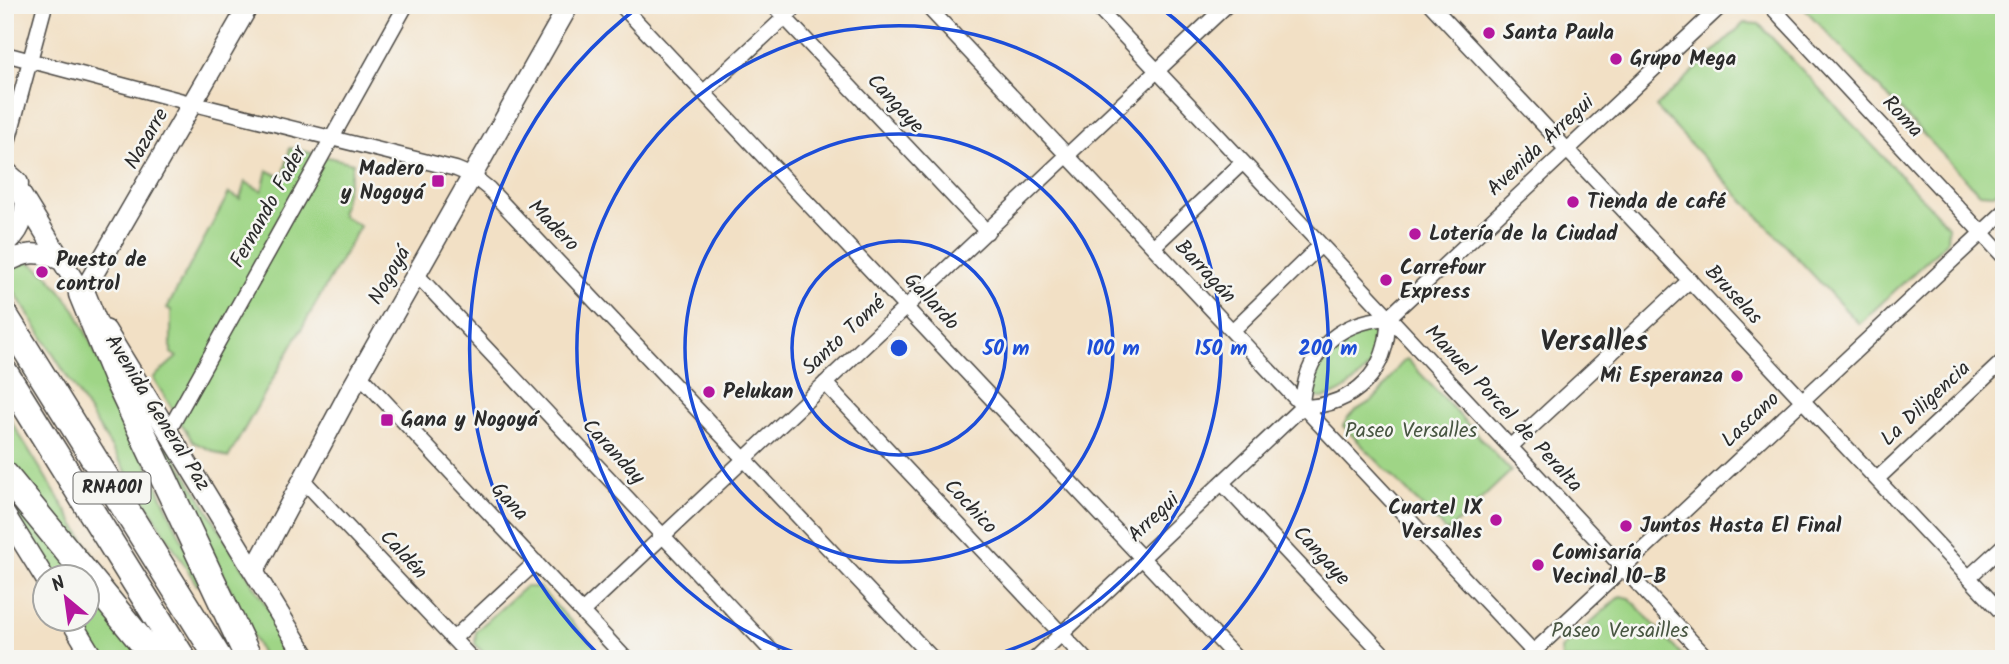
<svg xmlns="http://www.w3.org/2000/svg" width="2009" height="664" viewBox="0 0 2009 664" font-family="Kalam,sans-serif">
<style>
.green{fill:#9fd586;stroke:#658058;stroke-width:2}
.lines{fill:none;stroke-linecap:round;stroke-linejoin:round}
.street-casing{stroke:#494642;stroke-width:17}
.secondary-casing{stroke:#494642;stroke-width:22}
.highway-casing{stroke:#494642;stroke-width:29}
.street{stroke:#fff;stroke-width:14}
.secondary{stroke:#fff;stroke-width:19}
.highway{stroke:#fff;stroke-width:26}
.ring{fill:none;stroke:#1d4ed8;stroke-width:3.5}
.poi-dot{fill:#b5179e;stroke:#f6f6f2;stroke-width:2.5}
.labels{text-anchor:middle;dominant-baseline:central;stroke-width:5;stroke-linejoin:round;paint-order:stroke}
.shield{fill:#f6f6f2;stroke:#686867;stroke-width:2}
.shield-label{font-size:19px;font-weight:bold;fill:#2b2b2b}
.poi-label{font-size:21px;font-weight:bold;fill:#2b2b2b;stroke:#f6f6f2;text-anchor:start}
.street-label{font-size:21px;fill:#2b2b2b;stroke:#f6f6f2}
.park-label{font-size:21px;fill:#485642;stroke:#f6f6f2}
.district-label{font-size:28px;font-weight:bold;fill:#2b2b2b;stroke:#f6f6f2}
.centre{fill:#1d4ed8;stroke:#f6f6f2;stroke-width:3.5}
.ring-label{font-size:21px;text-anchor:middle;font-weight:bold;fill:#1d4ed8;stroke:#f6f6f2;stroke-width:5;stroke-linejoin:round;paint-order:stroke}
</style>
<rect width="100%" height="100%" fill="#f6f6f2"/>
<filter id="ink" filterUnits="userSpaceOnUse"><feTurbulence type="fractalNoise" baseFrequency=".0143" numOctaves="2"/><feDisplacementMap in="SourceGraphic" scale="14" xChannelSelector="R" yChannelSelector="G"/><feConvolveMatrix kernelMatrix="1 2 1 2 8 2 1 2 1" color-interpolation-filters="sRGB"/></filter>
<filter id="wash" filterUnits="userSpaceOnUse"><feTurbulence type="fractalNoise" baseFrequency=".00686" numOctaves="4" result="noise"/><feDisplacementMap in="SourceGraphic" scale="28" xChannelSelector="R" yChannelSelector="G"/><feGaussianBlur stdDeviation="1.57" result="paint"/><feColorMatrix in="noise" values="0 0 0 0 0 0 0 0 0 0 0 0 0 0 0 0 0 1.4 0 .05"/><feComposite in="paint" operator="in"/></filter>
<g filter="url(#wash)">
<rect width="100%" height="100%" fill="#f2e0c5"/>
<!-- green -->
<path class="green" d="M 1801,5 L 2004,5 L 2004,185 L 1994,194 L 1979,193 Z
M 1744,23 L 1759,24 L 1948,226 L 1947,242 L 1859,324 L 1656,107 Z
M 290,148 L 353,163 L 341,215 L 360,226 L 228,458 L 193,442 L 153,378 L 177,357 L 171,353 L 171,310 L 167,308 L 229,193 L 240,199 L 245,182 L 262,191 L 267,170 L 283,178 Z
M 23,260 C 48,269 60,290 76,311 L 202,583 L 197,585 L 7,280 L 5,281 L 5,267 Z
M 1372,327 L 1378,329 L 1382,336 C 1379,343 1378,351 1375,358 C 1366,375 1329,409 1310,394 C 1310,389 1309,382 1310,377 C 1315,352 1349,332 1372,327 Z
M 1407,359 L 1511,471 L 1447,532 L 1343,426 C 1352,407 1367,408 1379,394 C 1389,382 1395,367 1407,359 Z
M 132,386 L 299,659 L 264,659 Z
M 5,411 L 135,623 L 5,469 Z
M 5,485 L 82,576 L 48,576 L 5,509 Z
M 88,583 L 149,659 L 100,659 L 74,619 L 88,618 Z
M 525,587 L 538,587 L 604,656 L 604,659 L 489,659 L 475,644 L 476,631 Z
M 1620,596 L 1629,598 L 1686,659 L 1562,659 L 1561,649 Z"/>
</g>
<g filter="url(#ink)">
<g class="lines">
<!-- street casing -->
<g class="street-casing">
<path id="street" d="M 621,5 L 1237,659
M 773,5 L 987,232
M 926,5 L 1540,659
M 1095,5 C 1301,222 1504,440 1708,659
M 1431,5 L 2004,615
M 1770,5 L 2004,257
M 5,54 L 194,104 L 456,169 L 473,176 L 489,189 L 933,659
M 704,92 L 798,5
M 5,153 L 45,5
M 1153,247 L 1243,162
M 417,275 L 779,659
M 1232,331 L 1321,245
M 360,375 L 626,659
M 825,383 L 1085,659
M 1302,407 C 1304,354 1335,322 1388,318 L 1722,5
M 1302,407 C 1355,406 1389,371 1388,318
M 169,430 L 406,5
M 1511,446 L 1690,280
M 1877,479 L 2004,360
M 303,480 L 472,659
M 1222,483 L 1388,659
M 1969,577 L 2004,545
M 582,612 L 1227,5
M 454,638 L 536,562
M 1527,658 L 2004,212
M 1035,659 L 1302,407"/>
</g>
<!-- secondary casing -->
<g class="secondary-casing">
<path id="secondary" d="M 8,173 L 89,305
M 5,244 C 20,233 24,220 25,202
M 5,264 C 25,251 39,251 60,260
M 82,294 L 249,5
M 106,330 L 307,659
M 5,514 L 46,580
M 254,571 L 349,393 L 569,5
M 69,618 L 94,659"/>
</g>
<!-- highway casing -->
<g class="highway-casing">
<path id="highway" d="M 5,175 L 15,184
M 82,294 L 116,377 L 249,659
M 5,316 L 219,659
M 5,373 L 183,659
M 5,475 L 156,659"/>
</g>
<!-- street -->
<use href="#street" class="street"/>
<!-- secondary -->
<use href="#secondary" class="secondary"/>
<!-- highway -->
<use href="#highway" class="highway"/>
</g>
</g>
<!-- distance rings -->
<g class="ring">
<circle cx="899" cy="348" r="107"/>
<circle cx="899" cy="348" r="214"/>
<path d="M813 658A322 322 0 1 1 985 658"/>
<path d="M601 657A429 429 0 0 1 641 5M1157 5A429 429 0 0 1 1197 657"/>
</g>
<!-- markers -->
<g class="poi-dot">
<circle cx="1489" cy="33" r="7"/>
<circle cx="1616" cy="59" r="7"/>
<rect x="431" y="174" width="14" height="14" rx="3.5"/>
<circle cx="1573" cy="202" r="7"/>
<circle cx="1415" cy="234" r="7"/>
<circle cx="42" cy="272" r="7"/>
<circle cx="1386" cy="280" r="7"/>
<circle cx="1737" cy="376" r="7"/>
<circle cx="709" cy="392" r="7"/>
<rect x="380" y="413" width="14" height="14" rx="3.5"/>
<circle cx="1496" cy="520" r="7"/>
<circle cx="1626" cy="526" r="7"/>
<circle cx="1538" cy="565" r="7"/>
</g>
<g class="labels">
<!-- shield labels -->
<rect class="shield" x="73.5" y="472.5" width="77" height="31" rx="5"/>
<g class="shield-label">
<text x="112" y="488">RNA001</text>
</g>
<!-- poi labels -->
<g class="poi-label">
<text x="1503" y="33">Santa Paula</text>
<text x="1630" y="59">Grupo Mega</text>
<text x="424" y="169" text-anchor="end">Madero<tspan x="424" dy="24">y Nogoyá</tspan></text>
<text x="1587" y="202">Tienda de café</text>
<text x="1429" y="234">Lotería de la Ciudad</text>
<text x="56" y="260">Puesto de<tspan x="56" dy="24">control</tspan></text>
<text x="1400" y="268">Carrefour<tspan x="1400" dy="24">Express</tspan></text>
<text x="1723" y="376" text-anchor="end">Mi Esperanza</text>
<text x="723" y="392">Pelukan</text>
<text x="401" y="420">Gana y Nogoyá</text>
<text x="1482" y="508" text-anchor="end">Cuartel IX<tspan x="1482" dy="24">Versalles</tspan></text>
<text x="1640" y="526">Juntos Hasta El Final</text>
<text x="1552" y="553">Comisaría<tspan x="1552" dy="24">Vecinal 10-B</tspan></text>
</g>
<!-- street labels -->
<g class="street-label">
<text transform="translate(895 104) rotate(47)">Cangaye</text>
<text transform="translate(1902 117) rotate(47)">Roma</text>
<text transform="translate(147 139) rotate(-60)">Nazarre</text>
<text transform="translate(1541 146) rotate(-43)">Avenida Arregui</text>
<text transform="translate(269 207) rotate(-61)">Fernando Fader</text>
<text transform="translate(553 226) rotate(46)">Madero</text>
<text transform="translate(1205 272) rotate(47)">Barragán</text>
<text transform="translate(390 276) rotate(-60)">Nogoyá</text>
<text transform="translate(1733 295) rotate(47)">Bruselas</text>
<text transform="translate(931 302) rotate(47)">Gallardo</text>
<text transform="translate(844 336) rotate(-43)">Santo Tomé</text>
<text transform="translate(1926 404) rotate(-43)">La Diligencia</text>
<text transform="translate(1503 409) rotate(47)">Manuel Porcel de Peralta</text>
<text transform="translate(157 413) rotate(58)">Avenida General Paz</text>
<text transform="translate(1751 420) rotate(-43)">Lascano</text>
<text transform="translate(613 452) rotate(47)">Caranday</text>
<text transform="translate(509 502) rotate(47)">Gana</text>
<text transform="translate(970 507) rotate(47)">Cochico</text>
<text transform="translate(1154 518) rotate(-43)">Arregui</text>
<text transform="translate(403 555) rotate(47)">Caldén</text>
<text transform="translate(1321 556) rotate(47)">Cangaye</text>
</g>
<!-- park labels -->
<g class="park-label">
<text x="1411" y="431">Paseo Versalles</text>
<text x="1620" y="631">Paseo Versailles</text>
</g>
<!-- district labels -->
<g class="district-label">
<text x="1594" y="342">Versalles</text>
</g>
</g>
<circle cx="899" cy="348" r="10" class="centre"/>
<g class="ring-label">
<text x="1006" y="355">50 m</text>
<text x="1113" y="355">100 m</text>
<text x="1221" y="355">150 m</text>
<text x="1328" y="355">200 m</text>
</g>
<!-- margin -->
<rect width="2009" height="664" fill="none" stroke="#f6f6f2" stroke-width="28"/>
<!-- north arrow -->
<g transform="translate(66 598) rotate(331)"><circle r="33" fill="#f6f6f2" stroke="#a5a5a2" stroke-width="2"/>
<path d="M0-5L12 26L0 18L-12 26Z" fill="#b5179e"/>
<text y="-10" font-size="19" font-weight="bold" text-anchor="middle" fill="#2b2b2b">N</text>
</g>
</svg>
